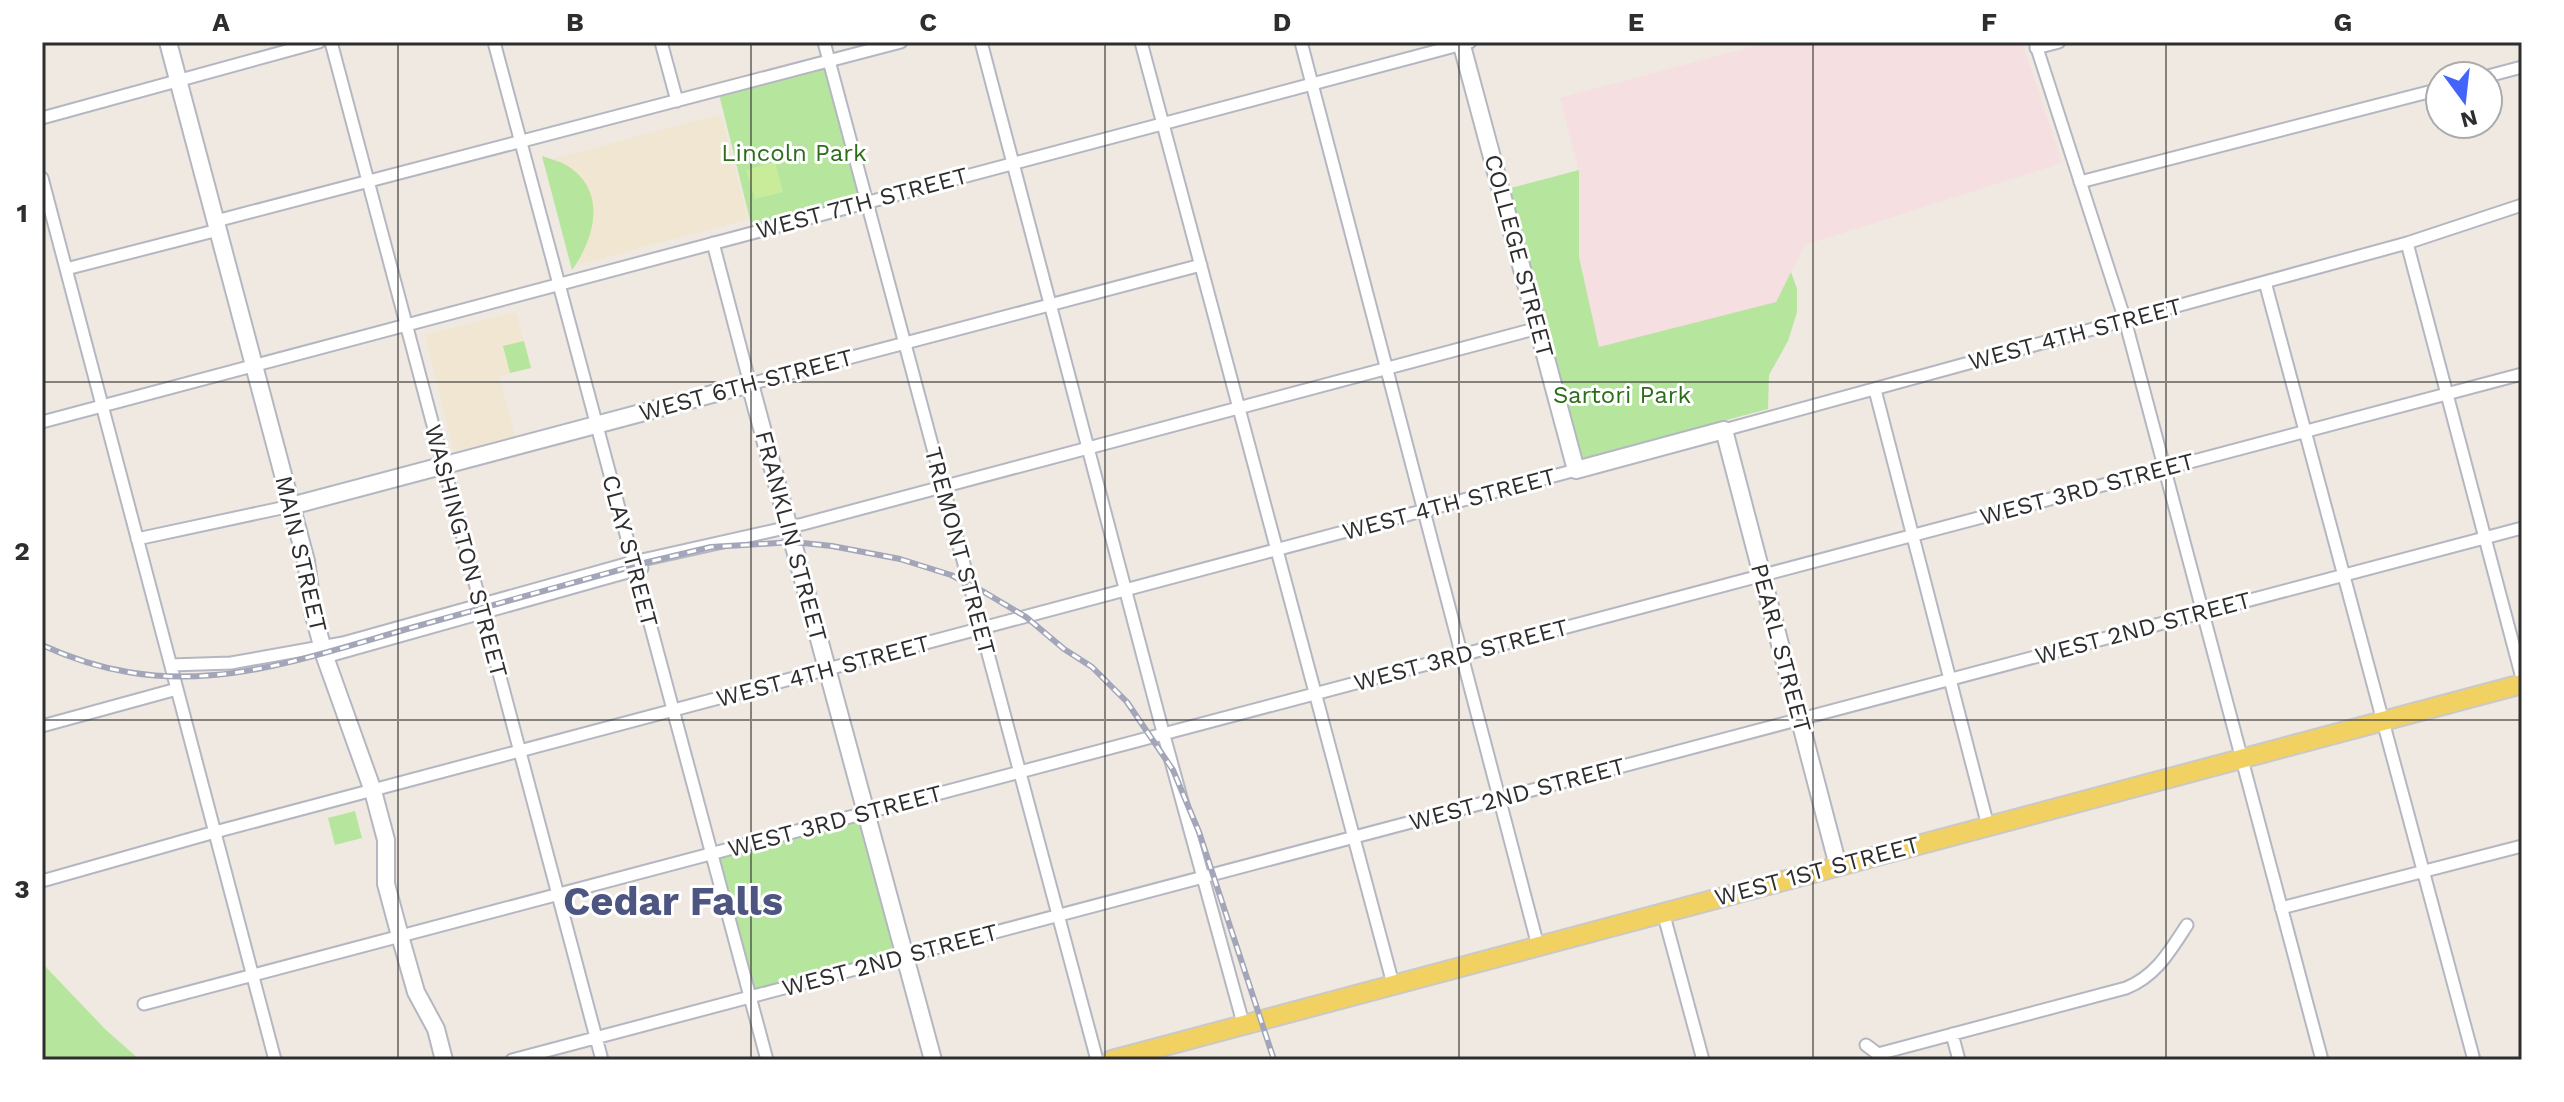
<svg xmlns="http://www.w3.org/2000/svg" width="2564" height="1102" viewBox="0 0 2564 1102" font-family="'Work Sans',sans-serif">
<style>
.education{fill:#f0e6d1}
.medical{fill:#f5dfe0}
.green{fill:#b6e59e}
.pitch{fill:#c9ec9a}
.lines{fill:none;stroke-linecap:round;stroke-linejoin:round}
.street-casing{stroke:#b4b7c1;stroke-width:15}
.secondary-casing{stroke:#b4b7c1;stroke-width:20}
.primary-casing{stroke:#c9c9c9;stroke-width:22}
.street{stroke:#fff;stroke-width:11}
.secondary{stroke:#fff;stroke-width:16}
.primary{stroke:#f2d163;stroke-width:18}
.rail-casing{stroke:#a3a6b8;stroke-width:6}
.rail{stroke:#fff;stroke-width:3;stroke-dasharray:9;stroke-linecap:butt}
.grid{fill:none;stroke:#2e2e2e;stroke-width:2;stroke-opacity:0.55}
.labels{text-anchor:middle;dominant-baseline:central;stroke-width:6;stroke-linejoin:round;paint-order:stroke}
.park-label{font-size:24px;fill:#2c6e1b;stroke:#fff}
.street-label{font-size:24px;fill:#2e2e2e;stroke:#fff}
.town-label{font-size:40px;font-weight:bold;fill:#4d5680;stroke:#fff}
.neatline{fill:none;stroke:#2e2e2e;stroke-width:3}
.grid-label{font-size:26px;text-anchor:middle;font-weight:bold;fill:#2e2e2e}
</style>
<rect width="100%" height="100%" fill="#efe9e1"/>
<!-- education -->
<path class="education" d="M 721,114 L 748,219 L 577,265 L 549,160 Z
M 516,312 L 531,368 L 499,376 L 515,436 L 454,452 L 425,335 Z"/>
<!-- medical -->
<path class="medical" d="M 1770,42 L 2022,42 L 2062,163 L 1805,245 L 1776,302 L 1599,348 L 1579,257 L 1579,170 L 1560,98 Z"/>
<!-- green -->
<path class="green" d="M 829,61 L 866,202 L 753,232 L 718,90 Z
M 542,156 C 550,159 559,161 566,165 C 608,190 595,238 572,270 Z
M 1579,170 L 1579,257 L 1599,347 L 1776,302 L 1791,272 L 1797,289 L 1797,312 L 1788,341 L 1769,375 L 1768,409 L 1579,459 L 1507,189 Z
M 524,341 L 531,368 L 510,373 L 503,346 Z
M 355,811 L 362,838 L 335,845 L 328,818 Z
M 866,813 L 905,956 L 750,997 L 711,853 Z
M 42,963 L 106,1030 L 140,1060 L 42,1060 Z"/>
<!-- pitch -->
<path class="pitch" d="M 775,162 L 783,192 L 755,199 L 746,170 Z"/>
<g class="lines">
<!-- street casing -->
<g class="street-casing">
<path id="street" d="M 331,42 L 602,1060
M 494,42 L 767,1060
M 661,42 L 677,101
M 824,42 L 1097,1060
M 981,42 L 1160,721 L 1243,1023
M 1141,42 L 1393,984
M 1301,42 L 1538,946
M 2035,42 L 2125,320 L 2322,1060
M 2036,48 L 2059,42
M 2488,76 L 2522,67
M 42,118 L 319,42
M 42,178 L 275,1060
M 2080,182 L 2440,89
M 216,221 L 901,42
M 713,243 L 750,384 L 1201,265
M 2407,243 L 2522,678
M 66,269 L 218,230
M 2265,282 L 2474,1060
M 1875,390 L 1988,826
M 42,422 L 1470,42
M 1724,430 L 2407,243 L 2522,205
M 137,539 L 291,506
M 325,657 L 642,568
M 171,665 L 231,663 L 343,643 L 633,562 L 803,524 L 1538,328
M 42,726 L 177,689
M 42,881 L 215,832 L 1576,470
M 2281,908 L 2522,846
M 1663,912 L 1703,1060
M 144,1004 L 2522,374
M 1952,1034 L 1959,1060
M 1866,1045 L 1878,1054 L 2126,988 C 2156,976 2170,951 2187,925
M 512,1060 L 2522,528"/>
</g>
<!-- secondary casing -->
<g class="secondary-casing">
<path id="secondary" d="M 168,42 L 306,561 L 313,612 L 325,657 L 373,791 L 386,840 L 386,884 L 400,936 L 416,992 L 436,1029 L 444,1060
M 1461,42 L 1576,470 L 1724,430 L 1838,866
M 291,506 L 750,384 L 933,1060"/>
</g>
<!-- primary casing -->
<g class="primary-casing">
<path id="primary" d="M 1112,1060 L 2522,684"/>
</g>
<!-- street -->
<use href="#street" class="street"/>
<!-- secondary -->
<use href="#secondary" class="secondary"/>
<!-- primary -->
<use href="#primary" class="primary"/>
<!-- rail casing -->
<g class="rail-casing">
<path id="rail" d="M 42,645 C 177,707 281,665 414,627 C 492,605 570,583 648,562 L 711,547 L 793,542 L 832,546 L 900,559 L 951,575 L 984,592 L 1026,617 L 1064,649 L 1092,667 L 1127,702 L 1173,770 L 1199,832 L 1274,1060"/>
</g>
<!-- rail -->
<use href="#rail" class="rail"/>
</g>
<!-- grid -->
<path class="grid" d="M 398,42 L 398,1060M 751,42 L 751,1060M 1105,42 L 1105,1060M 1459,42 L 1459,1060M 1813,42 L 1813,1060M 2166,42 L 2166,1060M 42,382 L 2522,382M 42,720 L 2522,720"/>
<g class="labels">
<!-- park labels -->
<g class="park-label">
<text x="794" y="153">Lincoln Park</text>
<text x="1622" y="395">Sartori Park</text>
</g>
<!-- street labels -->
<g class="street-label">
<text transform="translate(862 203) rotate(-15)">WEST 7TH STREET</text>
<text transform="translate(1519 256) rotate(75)">COLLEGE STREET</text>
<text transform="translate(2075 334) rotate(-15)">WEST 4TH STREET</text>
<text transform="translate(746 385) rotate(-15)">WEST 6TH STREET</text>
<text transform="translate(2087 489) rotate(-15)">WEST 3RD STREET</text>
<text transform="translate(1449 504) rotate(-15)">WEST 4TH STREET</text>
<text transform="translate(791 536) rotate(75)">FRANKLIN STREET</text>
<text transform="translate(466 551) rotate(75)">WASHINGTON STREET</text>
<text transform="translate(630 551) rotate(75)">CLAY STREET</text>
<text transform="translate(960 551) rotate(75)">TREMONT STREET</text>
<text transform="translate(301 554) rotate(77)">MAIN STREET</text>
<text transform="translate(2143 628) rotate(-15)">WEST 2ND STREET</text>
<text transform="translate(1781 648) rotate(75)">PEARL STREET</text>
<text transform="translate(1461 655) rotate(-15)">WEST 3RD STREET</text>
<text transform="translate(823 671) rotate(-15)">WEST 4TH STREET</text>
<text transform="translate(1517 794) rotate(-15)">WEST 2ND STREET</text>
<text transform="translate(835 821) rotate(-15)">WEST 3RD STREET</text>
<text transform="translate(1817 871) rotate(-15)">WEST 1ST STREET</text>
<text transform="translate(890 960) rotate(-15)">WEST 2ND STREET</text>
</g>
<!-- town labels -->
<g class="town-label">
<text x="673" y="901">Cedar Falls</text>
</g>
</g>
<!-- border -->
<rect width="2564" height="1102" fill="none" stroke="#ffffff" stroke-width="88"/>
<!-- north arrow -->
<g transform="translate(2464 100) rotate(165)"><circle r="38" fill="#ffffff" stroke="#ababab" stroke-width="2"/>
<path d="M0-6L14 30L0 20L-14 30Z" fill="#4264fb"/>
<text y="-12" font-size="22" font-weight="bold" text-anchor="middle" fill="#2e2e2e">N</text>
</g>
<rect x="44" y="44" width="2476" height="1014" class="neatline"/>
<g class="grid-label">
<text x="221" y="31">A</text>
<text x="575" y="31">B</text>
<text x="928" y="31">C</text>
<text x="1282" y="31">D</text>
<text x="1636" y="31">E</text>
<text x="1989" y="31">F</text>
<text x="2343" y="31">G</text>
<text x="22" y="222">1</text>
<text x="22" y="560">2</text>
<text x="22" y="898">3</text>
</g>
</svg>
